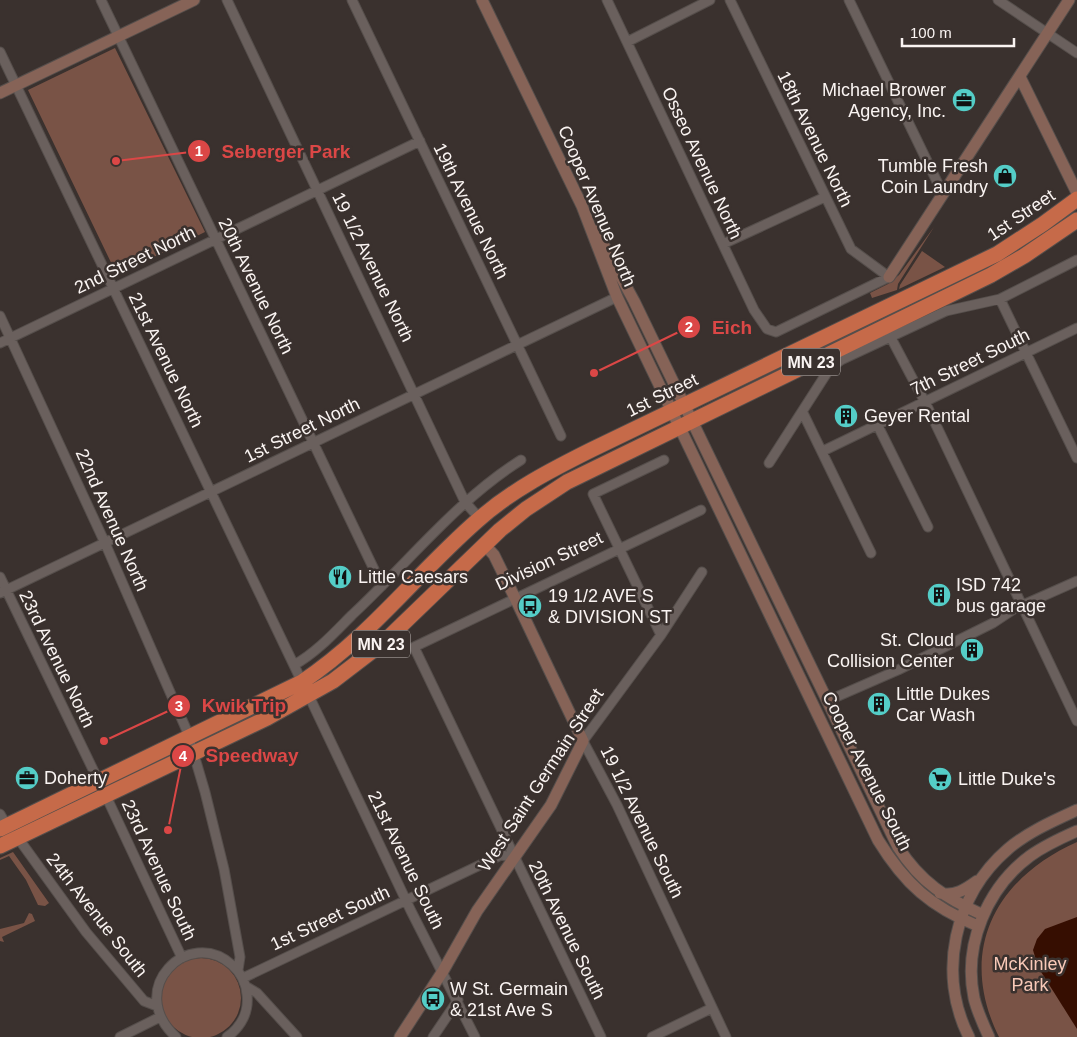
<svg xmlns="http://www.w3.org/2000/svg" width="1077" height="1037" viewBox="0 0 1077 1037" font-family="Helvetica,sans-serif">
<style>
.green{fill:#795346}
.water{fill:#360e01}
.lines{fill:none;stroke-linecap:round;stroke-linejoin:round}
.street-casing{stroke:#554e4b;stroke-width:11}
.secondary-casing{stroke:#554e4b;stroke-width:13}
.highway-casing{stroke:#554e4b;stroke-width:17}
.street{stroke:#6a605d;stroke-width:9}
.secondary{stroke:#866357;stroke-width:11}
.highway{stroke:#c66a49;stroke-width:15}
.labels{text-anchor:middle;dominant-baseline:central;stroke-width:5;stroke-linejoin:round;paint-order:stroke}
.shield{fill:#3a312e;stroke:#c0bab7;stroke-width:1}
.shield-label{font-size:16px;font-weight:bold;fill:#faf4f2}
.poi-label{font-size:18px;fill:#faf4f2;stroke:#3a312e;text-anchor:start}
.street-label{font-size:18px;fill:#faf4f2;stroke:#3a312e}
.park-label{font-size:18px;fill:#f9c9b8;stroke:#3a312e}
.leader{fill:none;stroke:#db4746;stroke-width:2}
.callout-dot{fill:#db4746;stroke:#3a312e;stroke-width:2}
.mark-label{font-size:15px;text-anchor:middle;font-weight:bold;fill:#fff}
.callout-label{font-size:19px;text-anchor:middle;font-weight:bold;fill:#db4746;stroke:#3a312e;stroke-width:5;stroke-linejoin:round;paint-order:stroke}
</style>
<rect width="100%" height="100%" fill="#3a312e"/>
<!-- green -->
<path class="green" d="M 115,48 L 205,232 L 117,275 L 28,90 Z
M 934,227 L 898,284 L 897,290 L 872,298 L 870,293 L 888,284 L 899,275 Z
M 922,251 L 945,267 L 899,289 L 900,285 Z
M 1077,842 L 1077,1037 L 999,1037 C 957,952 994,879 1077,842 Z
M 13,852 L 49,903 L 45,906 L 38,905 L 26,880 L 9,856 L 0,860 L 0,858 Z
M 29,913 L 32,914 L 35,921 L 2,937 L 4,942 L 0,941 L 0,929 L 24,923 Z
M161 998a40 40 0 1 1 80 0a40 40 0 1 1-80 0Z"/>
<!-- water -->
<path class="water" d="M 1077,917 L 1077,1029 L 1038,967 L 1033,950 L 1037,939 L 1045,929 Z"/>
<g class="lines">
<!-- street casing -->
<g class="street-casing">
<path id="street" d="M 101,0 L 382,586
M 227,0 L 465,502 L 480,519
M 352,0 L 561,436
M 607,0 L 754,310 L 767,329 L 776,332 L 889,277 L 851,249 L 730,0
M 849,0 L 943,194
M 998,0 L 1077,53
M 627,42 L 710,0
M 0,52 L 302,682
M 723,244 L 825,197
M 1000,299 L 1077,458
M 0,316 L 105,543 L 187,731 L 205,792 L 224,869 L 240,957 L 238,970
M 890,336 L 927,406 L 1077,721
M 0,343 L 420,141
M 803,413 L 871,553
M 877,424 L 928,527
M 823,451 L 1077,328
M 769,463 L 830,368 L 841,360 L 946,311 L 1000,299 L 1077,260
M 702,572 L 661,635 L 583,741 L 617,805 L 726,1037
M 0,577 L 99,782
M 0,593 L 617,297
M 661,635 L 593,494 L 664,460
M 294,665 C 316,653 334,633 352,615 C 408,563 456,501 521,460
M 309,696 L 411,911 L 475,1037
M 827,701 L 898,670 L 993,623 L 1014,609 L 1077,581
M 106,796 L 182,958
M 0,814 L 7,826
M 18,838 L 86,932 L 144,1001 L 157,1006
M 243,978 L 501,855 L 513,857
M 247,987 L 257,993 L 297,1037
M 120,1037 L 160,1017
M 176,1037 C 124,989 189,926 232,965 C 241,973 246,982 247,995 C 249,1012 241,1027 227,1037
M 433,1037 L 458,1000
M 601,1037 L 414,647 L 701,510
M 652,1037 L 712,1008"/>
</g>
<!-- secondary casing -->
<g class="secondary-casing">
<path id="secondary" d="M 482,0 L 582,206 L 617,297 L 878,840 C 905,884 931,907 978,926
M 1020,77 L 1077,193
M 0,93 L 194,0
M 596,231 L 634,301 L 898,847 C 921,883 946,898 983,915
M 889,277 L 1069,0
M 940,893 C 954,897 966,889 977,881
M 400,1037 L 443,971 L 477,911 L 551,805 L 583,741 L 515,598 L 494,555 L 484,544
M 969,1037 C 937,974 954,895 1008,849 C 1028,832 1053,821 1077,810
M 989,1037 C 983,1024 977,1011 974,998 C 963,945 987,888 1030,856 C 1044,846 1061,838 1077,831"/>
</g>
<!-- highway casing -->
<g class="highway-casing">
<path id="highway" d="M 0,829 L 302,682 C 372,635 416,574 478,520 C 512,490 551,470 591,450 L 997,254 L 1043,224 L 1077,199
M 0,846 L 267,718 L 333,681 L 384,642 L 500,530 L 526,509 L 567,482 L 991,275 L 1024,256 L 1077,220"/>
</g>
<!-- street -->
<use href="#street" class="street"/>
<!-- secondary -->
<use href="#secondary" class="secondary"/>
<!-- highway -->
<use href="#highway" class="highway"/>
</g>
<!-- icons -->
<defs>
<g id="office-disc" transform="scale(1.25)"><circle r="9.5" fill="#54cdc7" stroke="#3a312e"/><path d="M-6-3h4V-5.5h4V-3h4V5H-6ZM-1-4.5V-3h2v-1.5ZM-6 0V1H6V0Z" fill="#111"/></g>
<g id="shop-disc" transform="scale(1.25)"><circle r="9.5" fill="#54cdc7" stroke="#3a312e"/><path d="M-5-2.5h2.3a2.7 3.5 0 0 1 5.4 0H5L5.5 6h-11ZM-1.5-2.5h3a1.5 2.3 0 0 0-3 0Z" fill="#111"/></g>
<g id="building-disc" transform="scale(1.25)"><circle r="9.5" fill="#54cdc7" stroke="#3a312e"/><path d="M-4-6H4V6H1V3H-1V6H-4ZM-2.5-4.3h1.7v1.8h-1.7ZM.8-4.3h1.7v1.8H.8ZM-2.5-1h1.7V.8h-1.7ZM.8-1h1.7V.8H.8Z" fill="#111"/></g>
<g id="restaurant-disc" transform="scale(1.25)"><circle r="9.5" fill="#54cdc7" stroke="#3a312e"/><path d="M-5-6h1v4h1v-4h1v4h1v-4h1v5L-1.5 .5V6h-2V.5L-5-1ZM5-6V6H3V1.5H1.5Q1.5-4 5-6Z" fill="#111"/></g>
<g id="bus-disc" transform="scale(1.25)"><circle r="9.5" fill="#54cdc7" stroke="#3a312e"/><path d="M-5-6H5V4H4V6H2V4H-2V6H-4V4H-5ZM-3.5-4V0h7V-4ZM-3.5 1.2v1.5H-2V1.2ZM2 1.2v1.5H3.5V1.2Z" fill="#111"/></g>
<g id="supermarket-disc" transform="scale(1.25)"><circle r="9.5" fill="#54cdc7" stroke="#3a312e"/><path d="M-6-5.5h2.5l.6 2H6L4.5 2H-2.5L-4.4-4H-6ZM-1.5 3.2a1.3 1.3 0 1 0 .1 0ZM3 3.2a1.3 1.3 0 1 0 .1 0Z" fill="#111"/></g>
</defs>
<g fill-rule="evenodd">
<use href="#office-disc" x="964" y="100"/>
<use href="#shop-disc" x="1005" y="176"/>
<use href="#building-disc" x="846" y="416"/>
<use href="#restaurant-disc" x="340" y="577"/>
<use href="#building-disc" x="939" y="595"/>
<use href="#bus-disc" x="530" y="606"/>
<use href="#building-disc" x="972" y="650"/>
<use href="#building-disc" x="879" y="704"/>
<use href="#office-disc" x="27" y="778"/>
<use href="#supermarket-disc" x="940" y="779"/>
<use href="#bus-disc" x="433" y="999"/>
</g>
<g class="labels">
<!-- shield labels -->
<g class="shield">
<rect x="782" y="348.5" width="58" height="27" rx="4"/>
<rect x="352" y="630.5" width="58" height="27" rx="4"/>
</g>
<g class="shield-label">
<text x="811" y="362">MN 23</text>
<text x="381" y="644">MN 23</text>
</g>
<!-- poi labels -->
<g class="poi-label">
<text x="946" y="90" text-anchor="end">Michael Brower<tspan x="946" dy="21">Agency, Inc.</tspan></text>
<text x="988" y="166" text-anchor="end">Tumble Fresh<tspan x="988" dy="21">Coin Laundry</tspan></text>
<text x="864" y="416">Geyer Rental</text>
<text x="358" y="577">Little Caesars</text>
<text x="956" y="585">ISD 742<tspan x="956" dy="21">bus garage</tspan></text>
<text x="548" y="596">19 1/2 AVE S<tspan x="548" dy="21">&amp; DIVISION ST</tspan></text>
<text x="954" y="640" text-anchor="end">St. Cloud<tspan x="954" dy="21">Collision Center</tspan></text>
<text x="896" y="694">Little Dukes<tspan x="896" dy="21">Car Wash</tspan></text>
<text x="44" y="778">Doherty</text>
<text x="958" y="779">Little Duke's</text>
<text x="450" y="989">W St. Germain<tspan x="450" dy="21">&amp; 21st Ave S</tspan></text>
</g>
<!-- street labels -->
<g class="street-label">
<text transform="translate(815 139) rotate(64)">18th Avenue North</text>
<text transform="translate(702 163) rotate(65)">Osseo Avenue North</text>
<text transform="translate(597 206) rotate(67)">Cooper Avenue North</text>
<text transform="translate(471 211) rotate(64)">19th Avenue North</text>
<text transform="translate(1021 215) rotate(-34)">1st Street</text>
<text transform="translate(135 260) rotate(-26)">2nd Street North</text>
<text transform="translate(373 267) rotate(64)">19 1/2 Avenue North</text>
<text transform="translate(256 286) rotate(64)">20th Avenue North</text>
<text transform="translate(166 360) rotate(64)">21st Avenue North</text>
<text transform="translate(970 362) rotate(-26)">7th Street South</text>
<text transform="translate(662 395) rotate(-26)">1st Street</text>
<text transform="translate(302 430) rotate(-26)">1st Street North</text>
<text transform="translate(112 520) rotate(66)">22nd Avenue North</text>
<text transform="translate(549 561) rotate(-25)">Division Street</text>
<text transform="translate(57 659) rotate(64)">23rd Avenue North</text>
<text transform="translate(867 771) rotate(63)">Cooper Avenue South</text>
<text transform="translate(541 780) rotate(-57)">West Saint Germain Street</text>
<text transform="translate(642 822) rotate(64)">19 1/2 Avenue South</text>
<text transform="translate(406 860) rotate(64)">21st Avenue South</text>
<text transform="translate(159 870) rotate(65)">23rd Avenue South</text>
<text transform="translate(97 915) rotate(52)">24th Avenue South</text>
<text transform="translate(330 918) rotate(-25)">1st Street South</text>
<text transform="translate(567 930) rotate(64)">20th Avenue South</text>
</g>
<!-- park labels -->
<g class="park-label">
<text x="1030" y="964">McKinley<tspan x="1030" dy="21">Park</tspan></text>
</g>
</g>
<!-- callouts -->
<path class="leader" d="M116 161L199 151M594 373L689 327M104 741L179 706M168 830L183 756"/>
<g class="callout-dot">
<circle cx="116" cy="161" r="5"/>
<circle cx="594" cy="373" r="5"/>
<circle cx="104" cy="741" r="5"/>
<circle cx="168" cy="830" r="5"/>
<circle cx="199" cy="151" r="12"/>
<circle cx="689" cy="327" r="12"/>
<circle cx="179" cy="706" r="12"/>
<circle cx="183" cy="756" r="12"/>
</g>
<g class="mark-label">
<text x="199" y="156">1</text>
<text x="689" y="332">2</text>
<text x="179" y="711">3</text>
<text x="183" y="761">4</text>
</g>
<g class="callout-label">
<text x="286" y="158">Seberger Park</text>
<text x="732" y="334">Eich</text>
<text x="244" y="712">Kwik Trip</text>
<text x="252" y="762">Speedway</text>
</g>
<!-- scale -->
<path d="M902 38v8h112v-8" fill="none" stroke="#faf4f2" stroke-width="2.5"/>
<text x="910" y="38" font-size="15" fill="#faf4f2" stroke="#3a312e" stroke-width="4" paint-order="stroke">100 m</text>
</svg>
